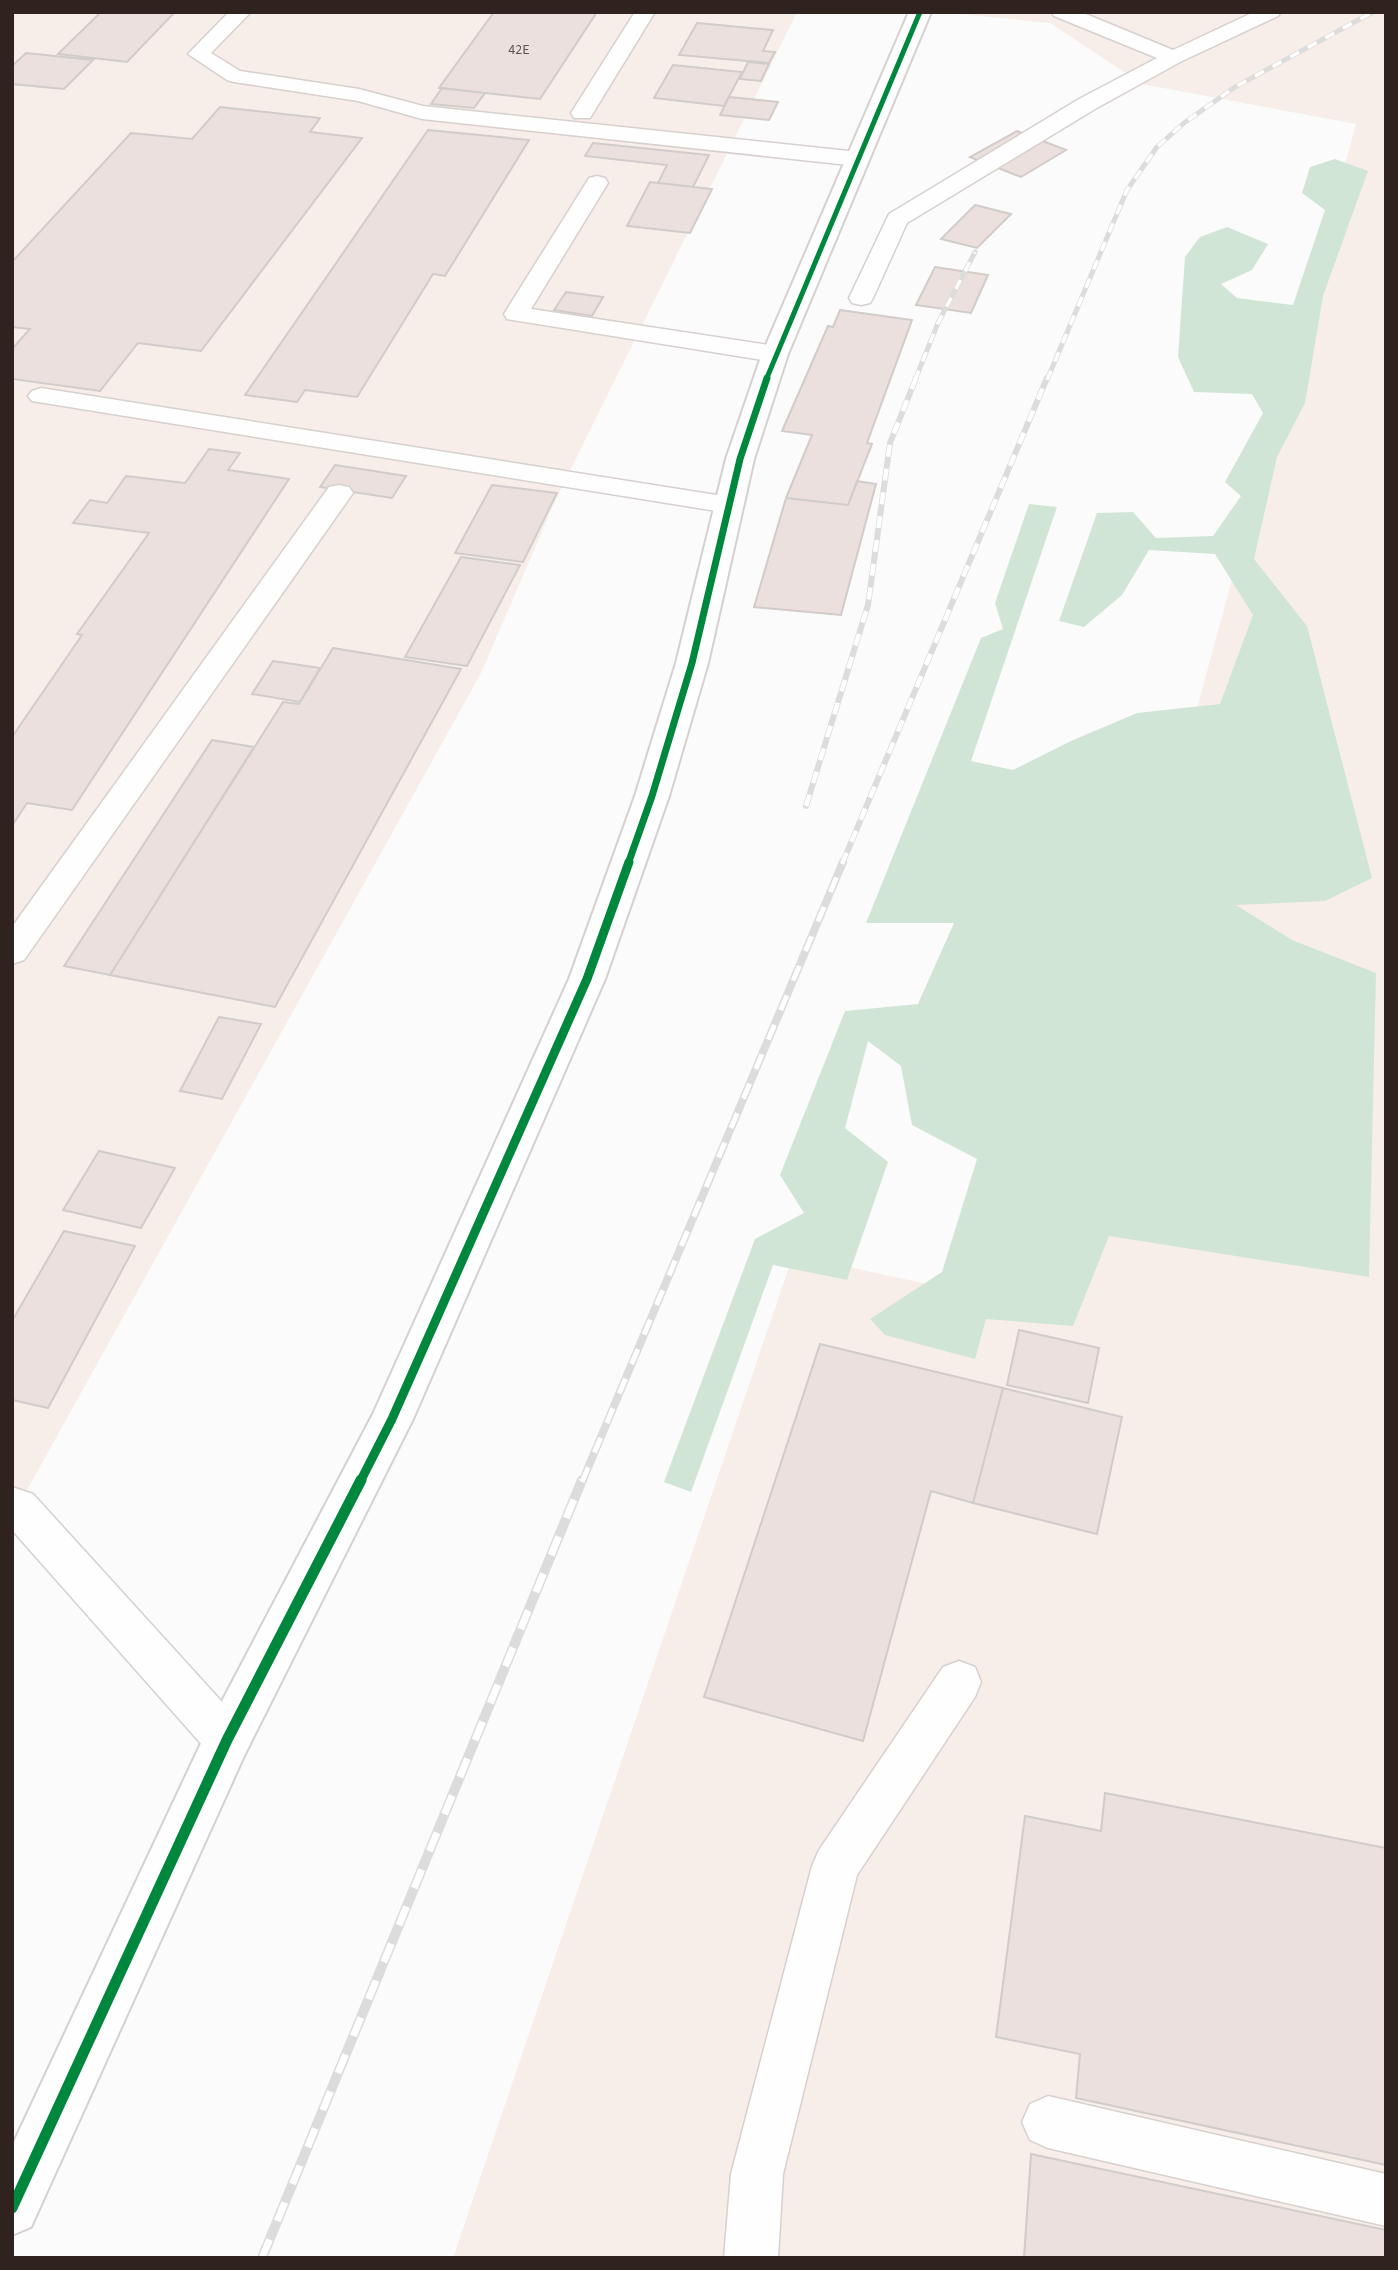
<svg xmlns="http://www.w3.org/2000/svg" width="1398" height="2270" viewBox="0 0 1398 2270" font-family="'Source Sans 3',sans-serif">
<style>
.built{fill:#f7eeea}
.green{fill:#d1e5d6}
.building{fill:#ebe0dd;stroke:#d1cbca;stroke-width:2}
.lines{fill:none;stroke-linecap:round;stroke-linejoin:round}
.lane-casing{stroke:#d6d0ce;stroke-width:3}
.street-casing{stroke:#d6d0ce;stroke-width:4}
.lane{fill:#fefefe;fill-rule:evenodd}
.street{fill:#fefefe;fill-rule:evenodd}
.rail-far3-casing{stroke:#dcdcdc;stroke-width:5}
.rail-far2-casing{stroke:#dcdcdc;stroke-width:6}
.rail-far1-casing{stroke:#dcdcdc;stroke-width:8}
.rail-casing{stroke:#dcdcdc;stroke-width:10}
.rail-far3{stroke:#fff;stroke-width:3.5;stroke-dasharray:10;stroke-linecap:butt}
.rail-far2{stroke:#fff;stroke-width:4.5;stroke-dasharray:12;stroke-linecap:butt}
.rail-far1{stroke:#fff;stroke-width:5;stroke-dasharray:16;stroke-linecap:butt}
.rail{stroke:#fff;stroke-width:7;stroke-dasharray:20;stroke-linecap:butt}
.cycleway-far3-casing{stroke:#fff;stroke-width:8}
.cycleway-far2-casing{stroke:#fff;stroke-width:10}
.cycleway-far1-casing{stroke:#fff;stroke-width:13}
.cycleway-casing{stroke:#fff;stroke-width:16}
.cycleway-far3{stroke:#00873e;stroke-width:5}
.cycleway-far2{stroke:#00873e;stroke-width:7}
.cycleway-far1{stroke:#00873e;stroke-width:9}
.cycleway{stroke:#00873e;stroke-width:11}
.labels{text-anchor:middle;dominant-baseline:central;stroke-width:6;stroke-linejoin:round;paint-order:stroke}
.number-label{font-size:14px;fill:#5f524e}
</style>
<rect width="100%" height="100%" fill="#fbfbfb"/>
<!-- built -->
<path class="built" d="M 12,12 L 797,12 L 556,499 L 481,673 L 12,1517 Z
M 938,12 L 1386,12 L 1386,2258 L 453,2258 L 793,1255 L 1034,1307 L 1356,124 L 1142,84 L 1050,23 Z"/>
<!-- green -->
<path class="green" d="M 1335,159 L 1368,171 L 1323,296 L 1305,403 L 1277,457 L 1254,559 L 1307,626 L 1372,878 L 1325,901 L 1236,905 L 1292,940 L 1376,973 L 1369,1277 L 1109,1236 L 1073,1326 L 986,1319 L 975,1359 L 885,1335 L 870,1319 L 942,1272 L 977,1159 L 912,1125 L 901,1066 L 868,1041 L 845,1128 L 888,1162 L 847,1280 L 773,1265 L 691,1492 L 664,1482 L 755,1239 L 804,1213 L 780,1175 L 845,1011 L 918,1004 L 954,923 L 866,923 L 981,638 L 1003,629 L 995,603 L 1029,504 L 1057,507 L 971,761 L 1013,770 L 1071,741 L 1137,713 L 1220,704 L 1253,615 L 1215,554 L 1149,550 L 1122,595 L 1084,627 L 1059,621 L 1097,513 L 1133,512 L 1156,538 L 1213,536 L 1241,496 L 1225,482 L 1263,413 L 1252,394 L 1194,392 L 1178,357 L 1185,257 L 1200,237 L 1227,227 L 1268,244 L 1252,270 L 1221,284 L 1237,298 L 1293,305 L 1325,210 L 1302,193 L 1310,167 Z"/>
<!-- building -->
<path class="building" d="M 101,12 L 175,12 L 127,62 L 58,54 Z
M 494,12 L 597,12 L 540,99 L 439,88 Z
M 697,23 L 773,30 L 763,51 L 775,52 L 769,63 L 679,55 Z
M 26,53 L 93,60 L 64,89 L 12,84 L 12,66 Z
M 748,62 L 769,64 L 761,81 L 740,79 Z
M 673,65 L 742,72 L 724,106 L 654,98 Z
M 442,88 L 485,93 L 474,108 L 431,104 Z
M 729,97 L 778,102 L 769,120 L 720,115 Z
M 220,107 L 320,118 L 310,132 L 362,138 L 201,351 L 138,343 L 100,391 L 12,379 L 12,349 L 30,329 L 12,327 L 12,262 L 131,133 L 192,139 Z
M 428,130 L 529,140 L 445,276 L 433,274 L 357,397 L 305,390 L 297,402 L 245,395 Z
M 1017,131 L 1066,150 L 1021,177 L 970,157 Z
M 593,143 L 709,155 L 693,187 L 658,183 L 667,165 L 585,156 Z
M 650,182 L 712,189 L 690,233 L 627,226 Z
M 975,205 L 1011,214 L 977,248 L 941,239 Z
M 935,267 L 988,275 L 971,313 L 916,305 Z
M 566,292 L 603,297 L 592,316 L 554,310 Z
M 840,310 L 912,320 L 867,443 L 872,444 L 848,505 L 786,498 L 812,435 L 782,431 L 828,326 L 833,327 Z
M 209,449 L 240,453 L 228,470 L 289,479 L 72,810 L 27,803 L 12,826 L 12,737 L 82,635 L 77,634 L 149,533 L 73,523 L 90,500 L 107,503 L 126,476 L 185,483 Z
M 335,465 L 406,476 L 392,498 L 320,487 Z
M 857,481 L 876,484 L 841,615 L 754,607 L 786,498 L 848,505 Z
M 492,485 L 557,493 L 523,562 L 455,553 Z
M 461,557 L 520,565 L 467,666 L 405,657 Z
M 333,648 L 461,669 L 275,1007 L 110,975 L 283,702 L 299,704 Z
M 273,661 L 320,668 L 300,702 L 252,694 Z
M 212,740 L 254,747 L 110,975 L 64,966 Z
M 219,1017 L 261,1024 L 222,1099 L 180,1091 Z
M 99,1151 L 175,1168 L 141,1228 L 63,1210 Z
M 64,1231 L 135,1246 L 48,1408 L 12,1400 L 12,1321 Z
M 1019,1330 L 1099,1348 L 1088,1403 L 1007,1385 Z
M 820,1344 L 1003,1388 L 973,1503 L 931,1491 L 863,1741 L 704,1697 Z
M 1003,1388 L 1122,1417 L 1097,1534 L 973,1503 Z
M 1105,1793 L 1386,1848 L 1386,2165 L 1076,2098 L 1080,2054 L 996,2037 L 1025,1816 L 1101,1831 Z
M 1031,2154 L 1386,2230 L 1386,2258 L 1024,2258 Z"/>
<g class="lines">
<!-- lane casing -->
<g class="lane-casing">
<path id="lane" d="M 229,12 L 251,12 L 211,53 L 240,71 L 359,89 L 423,106 L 858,152 L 866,154 L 869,159 L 866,164 L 858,166 L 422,119 L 358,101 L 234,82 L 227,80 L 188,54 Z
M 635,12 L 655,12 L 590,118 L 574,118 L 571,113 Z
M 1051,12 L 1081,12 L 1173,50 L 1254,12 L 1281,12 L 1278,16 L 1180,62 L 1095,109 L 907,223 L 873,298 L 870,303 L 861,305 L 852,303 L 849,298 L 889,214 L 1079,99 L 1157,58 L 1054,16 Z
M 597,176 L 605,178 L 608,183 L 531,309 L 775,346 L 784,349 L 788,354 L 784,359 L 775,362 L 507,319 L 504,314 L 586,183 L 589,178 Z
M 41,388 L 729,497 L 739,499 L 743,505 L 739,511 L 729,513 L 32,401 L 28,396 L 32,391 Z
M 339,485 L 349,487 L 353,493 L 24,960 L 12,964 L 12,927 L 329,487 Z
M 12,1487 L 33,1494 L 243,1725 L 250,1740 L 243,1755 L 227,1761 L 211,1755 L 12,1530 Z
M 959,1661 L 975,1667 L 981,1682 L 975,1697 L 857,1875 L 783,2174 L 778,2258 L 724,2258 L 731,2174 L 812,1866 L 819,1850 L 943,1667 Z
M 1048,2096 L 1386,2174 L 1386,2226 L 1048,2148 L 1030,2140 L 1022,2122 L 1030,2104 Z"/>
</g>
<!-- street casing -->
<g class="street-casing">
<path id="street" d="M 909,12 L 931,12 L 788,354 L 754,459 L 708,663 L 669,796 L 605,979 L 413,1419 L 244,1756 L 31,2227 L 12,2235 L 12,2146 L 210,1724 L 373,1414 L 569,979 L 635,796 L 676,663 L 726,459 L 762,354 Z"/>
</g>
<!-- lane -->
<use href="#lane" class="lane"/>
<!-- street -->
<use href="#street" class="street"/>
<!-- rail-far3 casing -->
<g class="rail-far3-casing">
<path id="rail-far3" d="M 915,380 L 938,323 L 975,252
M 1047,380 L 1127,190 L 1157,147 L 1184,123 L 1235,87 L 1373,12"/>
</g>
<!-- rail-far2 casing -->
<g class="rail-far2-casing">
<path id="rail-far2" d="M 806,806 L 868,605 L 890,443 L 916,378
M 842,864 L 1047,378"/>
</g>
<!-- rail-far1 casing -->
<g class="rail-far1-casing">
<path id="rail-far1" d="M 582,1482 L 843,862"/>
</g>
<!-- rail casing -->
<g class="rail-casing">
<path id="rail" d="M 262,2258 L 582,1480"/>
</g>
<!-- rail-far3 -->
<use href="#rail-far3" class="rail-far3"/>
<!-- rail-far2 -->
<use href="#rail-far2" class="rail-far2"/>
<!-- rail-far1 -->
<use href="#rail-far1" class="rail-far1"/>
<!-- rail -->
<use href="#rail" class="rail"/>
<!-- cycleway-far3 casing -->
<g class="cycleway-far3-casing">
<path id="cycleway-far3" d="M 766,380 L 920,12"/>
</g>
<!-- cycleway-far2 casing -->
<g class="cycleway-far2-casing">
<path id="cycleway-far2" d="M 628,864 L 652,796 L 692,663 L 740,459 L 767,378"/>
</g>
<!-- cycleway-far1 casing -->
<g class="cycleway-far1-casing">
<path id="cycleway-far1" d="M 360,1482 L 392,1419 L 587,979 L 629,862"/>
</g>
<!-- cycleway casing -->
<g class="cycleway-casing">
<path id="cycleway" d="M 12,2208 L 227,1740 L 361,1480"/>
</g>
<!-- cycleway-far3 -->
<use href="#cycleway-far3" class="cycleway-far3"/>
<!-- cycleway-far2 -->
<use href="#cycleway-far2" class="cycleway-far2"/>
<!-- cycleway-far1 -->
<use href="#cycleway-far1" class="cycleway-far1"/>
<!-- cycleway -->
<use href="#cycleway" class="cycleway"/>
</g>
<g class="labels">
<!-- number labels -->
<g class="number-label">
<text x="519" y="50">42Е</text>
</g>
</g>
<!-- border -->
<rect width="1398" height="2270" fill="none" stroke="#30231f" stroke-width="28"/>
</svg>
